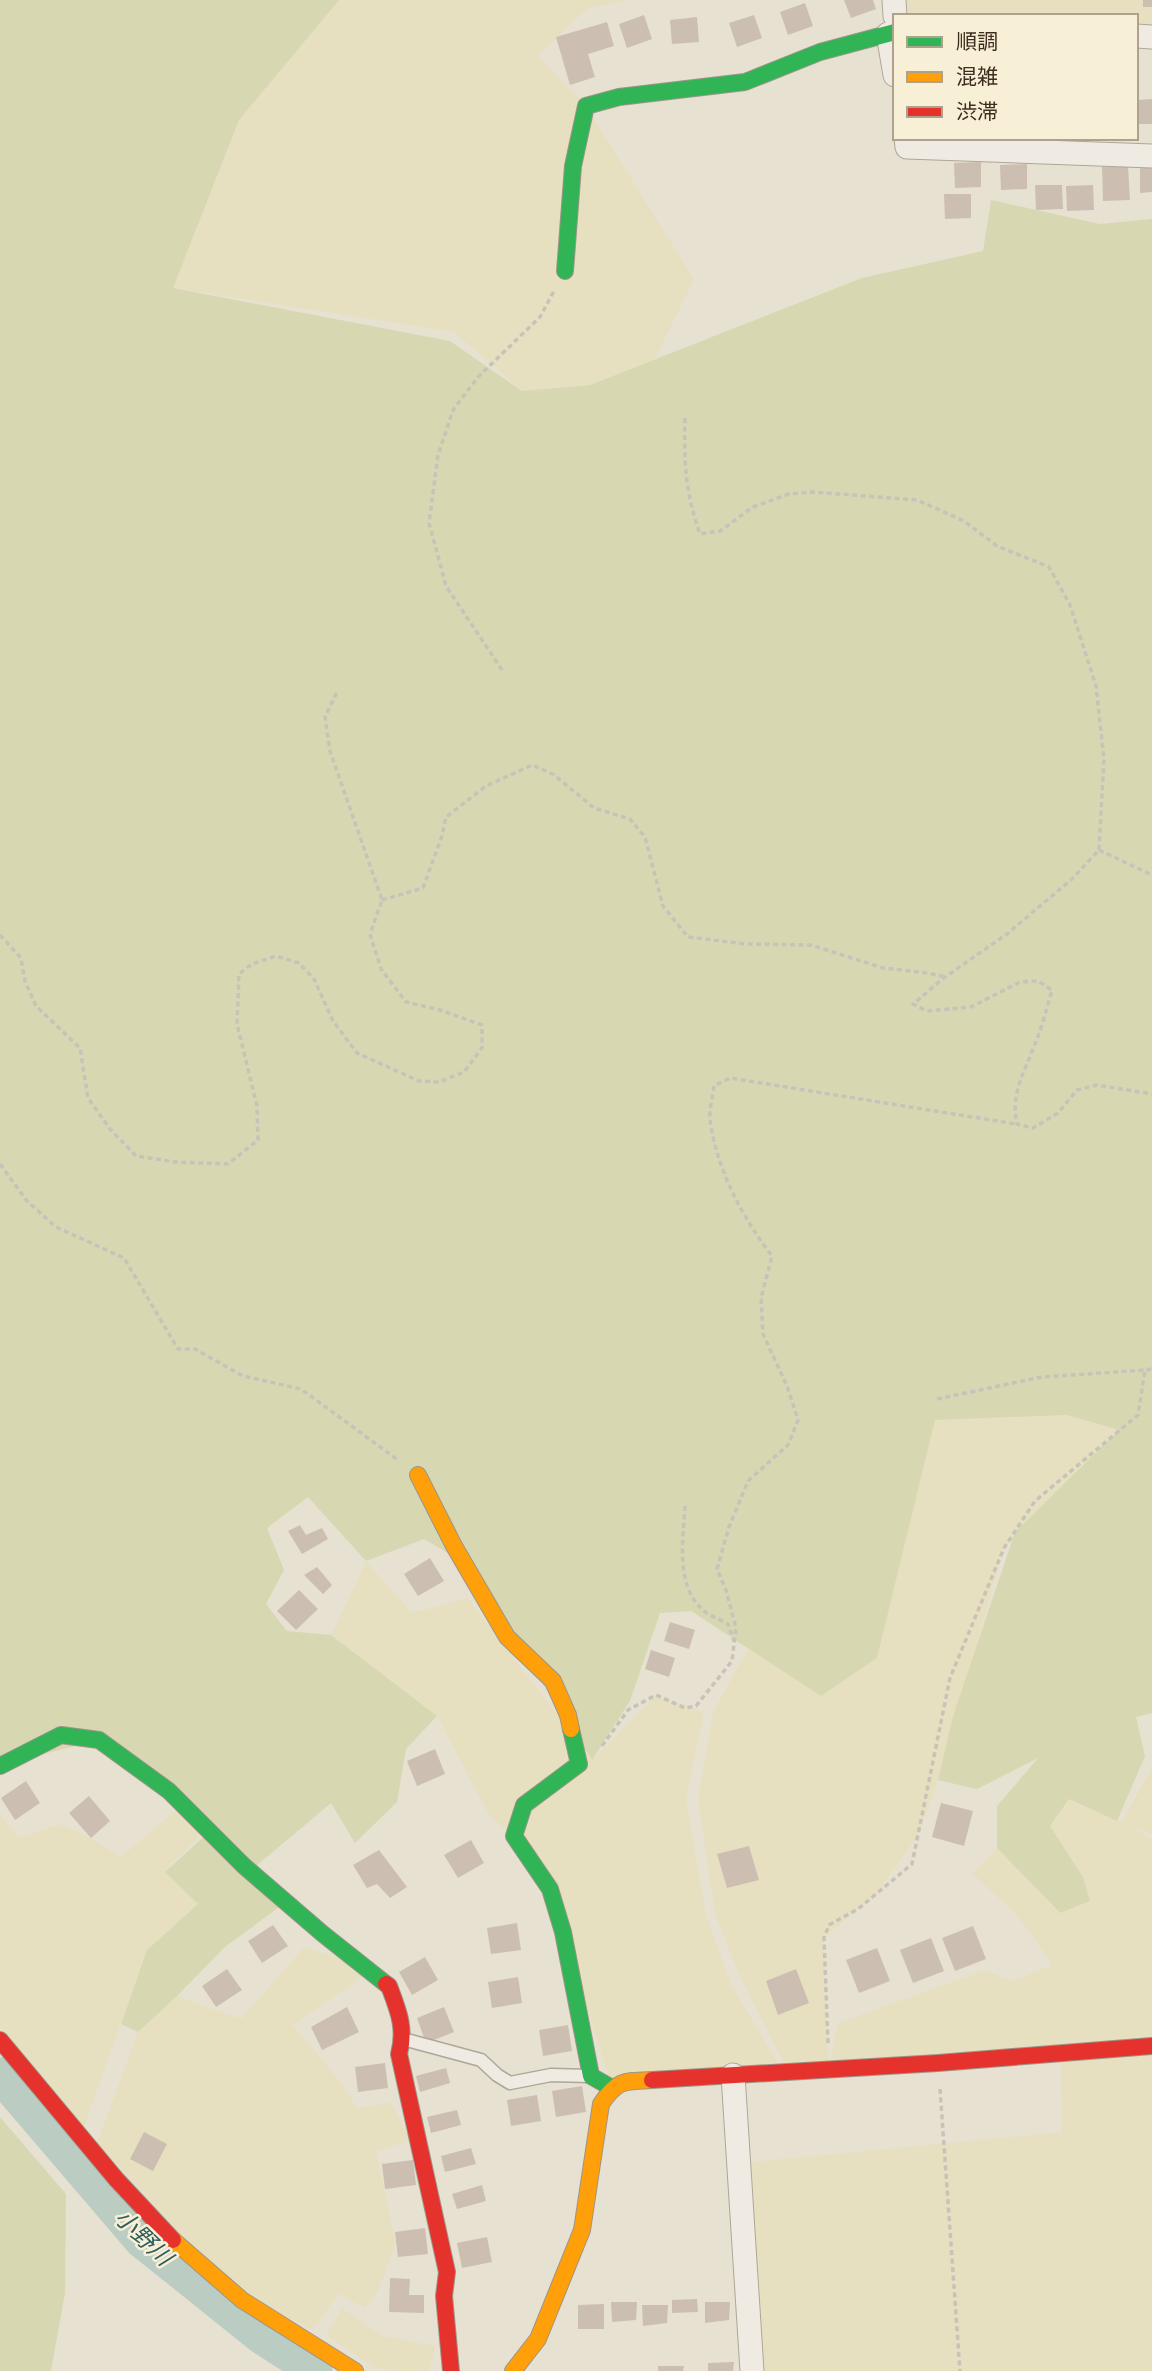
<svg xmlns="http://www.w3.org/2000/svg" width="1152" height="2371" viewBox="0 0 1152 2371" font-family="Lora,'Noto Sans JP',serif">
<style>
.farmland{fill:#e7e0c0}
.green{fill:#d7d8b2}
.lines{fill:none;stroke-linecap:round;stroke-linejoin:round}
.river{stroke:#bbcdc2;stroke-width:35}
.building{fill:#ccbfb1}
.lane-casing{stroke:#ada699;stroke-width:15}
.street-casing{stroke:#ada699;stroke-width:25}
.fast-casing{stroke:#9c9589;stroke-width:18}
.slow-casing{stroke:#9c9589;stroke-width:18}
.jam-casing{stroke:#9c9589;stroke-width:18}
.path{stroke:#c8c2b8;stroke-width:3.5;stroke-dasharray:5 3.5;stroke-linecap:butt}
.lane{stroke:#f0ebe2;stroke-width:12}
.street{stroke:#f0ebe2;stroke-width:23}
.fast{stroke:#30b455;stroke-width:16}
.slow{stroke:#ff9f0a;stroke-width:16}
.jam{stroke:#e5322d;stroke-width:16}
.labels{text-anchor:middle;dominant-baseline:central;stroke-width:5;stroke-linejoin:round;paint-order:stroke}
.water-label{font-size:23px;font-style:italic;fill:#2d5e5c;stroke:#f8efd7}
</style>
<rect width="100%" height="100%" fill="#e7e1d1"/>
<!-- farmland -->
<path class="farmland" d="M 339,0 L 627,0 L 587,9 L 538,56 L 586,106 L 694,279 L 655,359 L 590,385 L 522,391 L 454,332 L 173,288 L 239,120 Z
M 894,0 L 1152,0 L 1152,26 L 1136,27 L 1136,16 L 895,16 Z
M 1067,1415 L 1119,1430 L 1004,1548 L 938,1780 L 918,1835 L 877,1893 L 824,1938 L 829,2065 L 838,2023 L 985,1970 L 1012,1981 L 1052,1965 L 1031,1933 L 1013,1912 L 972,1873 L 997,1848 L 1059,1913 L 1090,1902 L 1083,1877 L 1049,1826 L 1069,1799 L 1122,1822 L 1152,1767 L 1152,1834 L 1129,1826 L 1152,1839 L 1152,2039 L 829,2070 L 784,2064 L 742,1981 L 715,1915 L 698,1799 L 713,1712 L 748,1648 L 821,1696 L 877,1658 L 935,1420 Z
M 366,1561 L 412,1613 L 468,1598 L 592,1760 L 656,1695 L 704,1712 L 686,1800 L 706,1915 L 731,1984 L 779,2065 L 612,2088 L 550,1889 L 514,1836 L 489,1815 L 437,1716 L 331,1635 Z
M 182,1805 L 201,1834 L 165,1871 L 198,1904 L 147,1950 L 84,2127 L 0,2027 L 0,1814 L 19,1838 L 60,1824 L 91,1838 L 121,1857 Z
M 304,1947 L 363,1965 L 362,1977 L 293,2025 L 342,2084 L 357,2108 L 391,2102 L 410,2140 L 376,2152 L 396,2243 L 378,2291 L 365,2308 L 338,2294 L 313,2330 L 233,2291 L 97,2143 L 138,2032 L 177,1996 L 241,2019 Z
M 1152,2053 L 1152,2371 L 750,2371 L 738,2163 L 1062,2132 L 1061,2060 Z
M 342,2308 L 383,2336 L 436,2346 L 428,2371 L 393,2371 L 376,2368 L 326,2335 Z"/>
<!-- green -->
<path class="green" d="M 0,0 L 339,0 L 239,120 L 173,288 L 450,341 L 522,391 L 590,385 L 862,278 L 983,251 L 991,200 L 1100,224 L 1152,219 L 1152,1713 L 1136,1717 L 1145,1756 L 1117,1821 L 1069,1799 L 1050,1826 L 1083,1877 L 1090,1901 L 1060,1913 L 997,1848 L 997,1806 L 1038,1758 L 977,1789 L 938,1780 L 953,1716 L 1015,1532 L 1119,1430 L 1067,1415 L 935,1420 L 877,1658 L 821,1696 L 691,1611 L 660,1613 L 630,1701 L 592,1760 L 463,1562 L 424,1539 L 366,1561 L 308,1497 L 267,1528 L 284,1570 L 266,1604 L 287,1631 L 331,1635 L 437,1716 L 406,1749 L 397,1802 L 355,1843 L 331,1803 L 250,1871 L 286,1902 L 225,1947 L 177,1996 L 138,2032 L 121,2024 L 147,1950 L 198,1904 L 165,1872 L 209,1832 L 99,1740 L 0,1765 Z
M 0,2117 L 66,2194 L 65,2293 L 51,2371 L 0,2371 Z"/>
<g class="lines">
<!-- river -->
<path class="river" d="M 0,2075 L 141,2240 L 262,2337 L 315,2371"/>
</g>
<!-- building -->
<path class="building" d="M 844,0 L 873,0 L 876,9 L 851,18 Z
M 1143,0 L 1152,0 L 1152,7 L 1143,7 Z
M 805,3 L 813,26 L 788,35 L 780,12 Z
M 644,15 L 652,39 L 627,48 L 619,24 Z
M 754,15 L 762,38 L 737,47 L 729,23 Z
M 697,17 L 699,42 L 672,44 L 670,20 Z
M 607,22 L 614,46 L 588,54 L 595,77 L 570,85 L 556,37 Z
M 1152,99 L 1152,124 L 1138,124 L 1138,100 Z
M 981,162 L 981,187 L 955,188 L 954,163 Z
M 1027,164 L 1027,189 L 1001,190 L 1000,165 Z
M 1128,166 L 1130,200 L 1103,201 L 1102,167 Z
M 1152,167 L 1152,192 L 1140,193 L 1140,168 Z
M 1035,185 L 1062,185 L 1063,209 L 1036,210 Z
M 1093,185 L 1094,210 L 1067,211 L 1066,186 Z
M 944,194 L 971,194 L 971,218 L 945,219 Z
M 300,1525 L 306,1535 L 322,1528 L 328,1539 L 302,1554 L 288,1531 Z
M 430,1558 L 444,1581 L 418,1596 L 404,1574 Z
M 317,1567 L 332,1585 L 323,1594 L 304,1575 Z
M 299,1590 L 318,1609 L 296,1630 L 277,1611 Z
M 670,1622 L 695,1630 L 689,1649 L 664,1641 Z
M 651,1650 L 675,1658 L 669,1677 L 645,1669 Z
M 435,1749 L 445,1774 L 417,1786 L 407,1761 Z
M 26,1781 L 40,1803 L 15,1820 L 1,1798 Z
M 89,1796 L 110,1821 L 91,1838 L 69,1813 Z
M 941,1803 L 973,1811 L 964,1846 L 932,1837 Z
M 471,1840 L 484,1863 L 458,1878 L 444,1855 Z
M 749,1846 L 759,1880 L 727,1888 L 717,1854 Z
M 379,1850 L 407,1887 L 390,1898 L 377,1884 L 367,1888 L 353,1865 Z
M 517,1923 L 521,1950 L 491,1954 L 487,1928 Z
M 273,1925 L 288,1946 L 262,1963 L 248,1941 Z
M 973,1926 L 986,1959 L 955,1971 L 942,1938 Z
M 931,1938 L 944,1971 L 913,1983 L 900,1950 Z
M 877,1948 L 890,1981 L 859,1993 L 846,1960 Z
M 425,1957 L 438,1980 L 412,1995 L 399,1972 Z
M 227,1969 L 242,1990 L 216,2007 L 202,1986 Z
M 796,1969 L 809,2003 L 778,2015 L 766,1981 Z
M 518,1977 L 522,2003 L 492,2008 L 488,1982 Z
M 347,2007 L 359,2032 L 322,2050 L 311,2027 Z
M 444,2007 L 454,2032 L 426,2043 L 417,2018 Z
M 568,2025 L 572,2051 L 543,2056 L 539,2030 Z
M 385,2063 L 388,2088 L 358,2092 L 355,2067 Z
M 446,2068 L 450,2083 L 420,2092 L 416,2076 Z
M 582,2086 L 586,2112 L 556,2117 L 552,2091 Z
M 537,2095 L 541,2121 L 511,2126 L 507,2100 Z
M 457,2110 L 461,2125 L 431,2133 L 427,2117 Z
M 144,2132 L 167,2144 L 153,2171 L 130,2159 Z
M 471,2148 L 476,2164 L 445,2172 L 441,2156 Z
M 413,2160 L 416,2185 L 385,2189 L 382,2164 Z
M 482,2185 L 486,2201 L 457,2209 L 452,2194 Z
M 425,2228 L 428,2254 L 398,2257 L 395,2232 Z
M 487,2237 L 492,2262 L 462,2268 L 457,2243 Z
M 390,2278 L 410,2279 L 409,2295 L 424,2295 L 424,2313 L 389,2312 Z
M 697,2299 L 698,2312 L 672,2313 L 672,2300 Z
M 611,2302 L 637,2302 L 636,2320 L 612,2322 Z
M 705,2302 L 730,2302 L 729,2320 L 705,2323 Z
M 604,2304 L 604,2329 L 578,2329 L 578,2305 Z
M 642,2305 L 668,2305 L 667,2323 L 643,2326 Z
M 734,2362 L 733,2371 L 708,2371 L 708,2363 Z
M 658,2366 L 684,2366 L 683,2371 L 658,2371 Z"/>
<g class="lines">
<!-- lane casing -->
<g class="lane-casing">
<path id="lane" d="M 403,2039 L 481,2060 L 497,2075 L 510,2083 L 551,2075 L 590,2076"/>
</g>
<!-- street casing -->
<g class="street-casing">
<path id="street" d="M 894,0 L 895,16
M 888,34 L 895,75
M 1136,36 L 1152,37
M 906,138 L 907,147 L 1152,156
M 733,2075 L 752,2371"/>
</g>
<!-- fast casing -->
<g class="fast-casing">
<path id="fast" d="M 565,271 L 573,166 L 586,106 L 619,97 L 745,82 L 820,52 L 895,32
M 571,1729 L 579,1764 L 524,1805 L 514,1836 L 550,1889 L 563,1932 L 591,2076 L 612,2088
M 0,1766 L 61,1735 L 99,1740 L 169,1791 L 244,1866 L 323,1934 L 386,1984"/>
</g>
<!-- slow casing -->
<g class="slow-casing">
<path id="slow" d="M 418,1475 L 454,1546 L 507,1637 L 553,1681 L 568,1715 L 571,1729
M 173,2240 L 242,2300 L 355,2371
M 513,2371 L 538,2339 L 582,2230 L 601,2104 C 617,2080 624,2081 652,2080"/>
</g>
<!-- jam casing -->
<g class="jam-casing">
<path id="jam" d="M 386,1984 L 389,1986 C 398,2010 406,2028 399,2054 L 447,2272 L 444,2296 L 451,2371
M 0,2040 L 116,2179 L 173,2240
M 652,2080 L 938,2063 L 1152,2046"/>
</g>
<!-- path -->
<path class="path" d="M 685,418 C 684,462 685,492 700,534 L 720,531 L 753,507 L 789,494 L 813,492 L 917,500 L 964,521 L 997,546 L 1049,567 L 1070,605 L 1096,686 L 1104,759 L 1099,850 L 1072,879 L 1007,934 L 945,977 L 913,1004 L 927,1011 L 971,1007 L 1020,982 L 1038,981 L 1052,990 C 1047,1008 1042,1027 1035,1044 C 1025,1071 1010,1094 1017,1124 L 1033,1128 L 1058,1113 L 1077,1090 L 1097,1085 L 1152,1094
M 502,670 L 446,586 L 429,523 L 438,455 L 453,410 L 478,377 L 540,317 L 554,291
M 1099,850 L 1152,875
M 382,900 L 423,888 L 442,836 L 446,817 L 486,786 L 532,765 L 553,774 L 594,808 L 630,819 L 645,837 L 663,906 L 688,937 L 746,944 L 811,945 L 883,968 L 928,973 L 945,977
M 0,935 L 21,958 L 25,981 L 36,1006 L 80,1048 L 88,1098 L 110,1129 L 136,1156 L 175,1162 L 228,1164 L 258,1140 L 257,1106 L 237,1024 L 239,974 L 252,964 L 276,956 L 299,963 L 314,979 L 333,1021 L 357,1053 L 419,1081 L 439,1082 L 464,1072 L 482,1048 L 482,1025 L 440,1010 L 406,1002 L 381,969 L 370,934 L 382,900 L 330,751 L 325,717 L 337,692
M 0,1164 L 27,1201 L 56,1227 L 124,1258 L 178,1349 L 195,1349 L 243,1376 L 301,1389 L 398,1460
M 937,1399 L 1042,1377 L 1145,1370
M 685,1506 C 683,1539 675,1587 704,1611 C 711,1616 721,1620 728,1624 L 734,1641
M 602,1746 L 628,1710 L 656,1695 L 685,1708 L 696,1706 L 732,1661 L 736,1628 L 726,1590 L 717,1569 L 729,1527 L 748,1481 L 788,1445 L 798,1420 L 787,1386 L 763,1334 L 761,1298 L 772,1256 C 742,1217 716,1168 710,1119 C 709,1109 713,1096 714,1086 L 730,1078 L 1016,1124
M 828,2043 L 824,1938 L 829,1925 L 858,1909 L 912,1864 L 950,1678 L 1004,1548 L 1035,1501 L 1138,1415 L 1145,1370 L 1152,1369
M 940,2089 L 960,2371"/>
<!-- lane -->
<use href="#lane" class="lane"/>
<!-- street -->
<use href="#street" class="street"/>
<!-- fast -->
<use href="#fast" class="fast"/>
<!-- slow -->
<use href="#slow" class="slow"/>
<!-- jam -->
<use href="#jam" class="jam"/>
</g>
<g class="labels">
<!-- water labels -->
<g class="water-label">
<text transform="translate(144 2237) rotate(44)">小野川</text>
</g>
</g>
<!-- legend -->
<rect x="893" y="14" width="245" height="126" fill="#f8efd7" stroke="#aea28d" stroke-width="2"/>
<rect x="907" y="37" width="35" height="10" fill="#30b455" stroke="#aea28d" stroke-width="2"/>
<text x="956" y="49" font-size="21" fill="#3e2e1f">順調</text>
<rect x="907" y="72" width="35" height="10" fill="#ff9f0a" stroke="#aea28d" stroke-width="2"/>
<text x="956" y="84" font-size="21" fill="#3e2e1f">混雑</text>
<rect x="907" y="107" width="35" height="10" fill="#e5322d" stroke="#aea28d" stroke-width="2"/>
<text x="956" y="119" font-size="21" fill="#3e2e1f">渋滞</text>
</svg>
